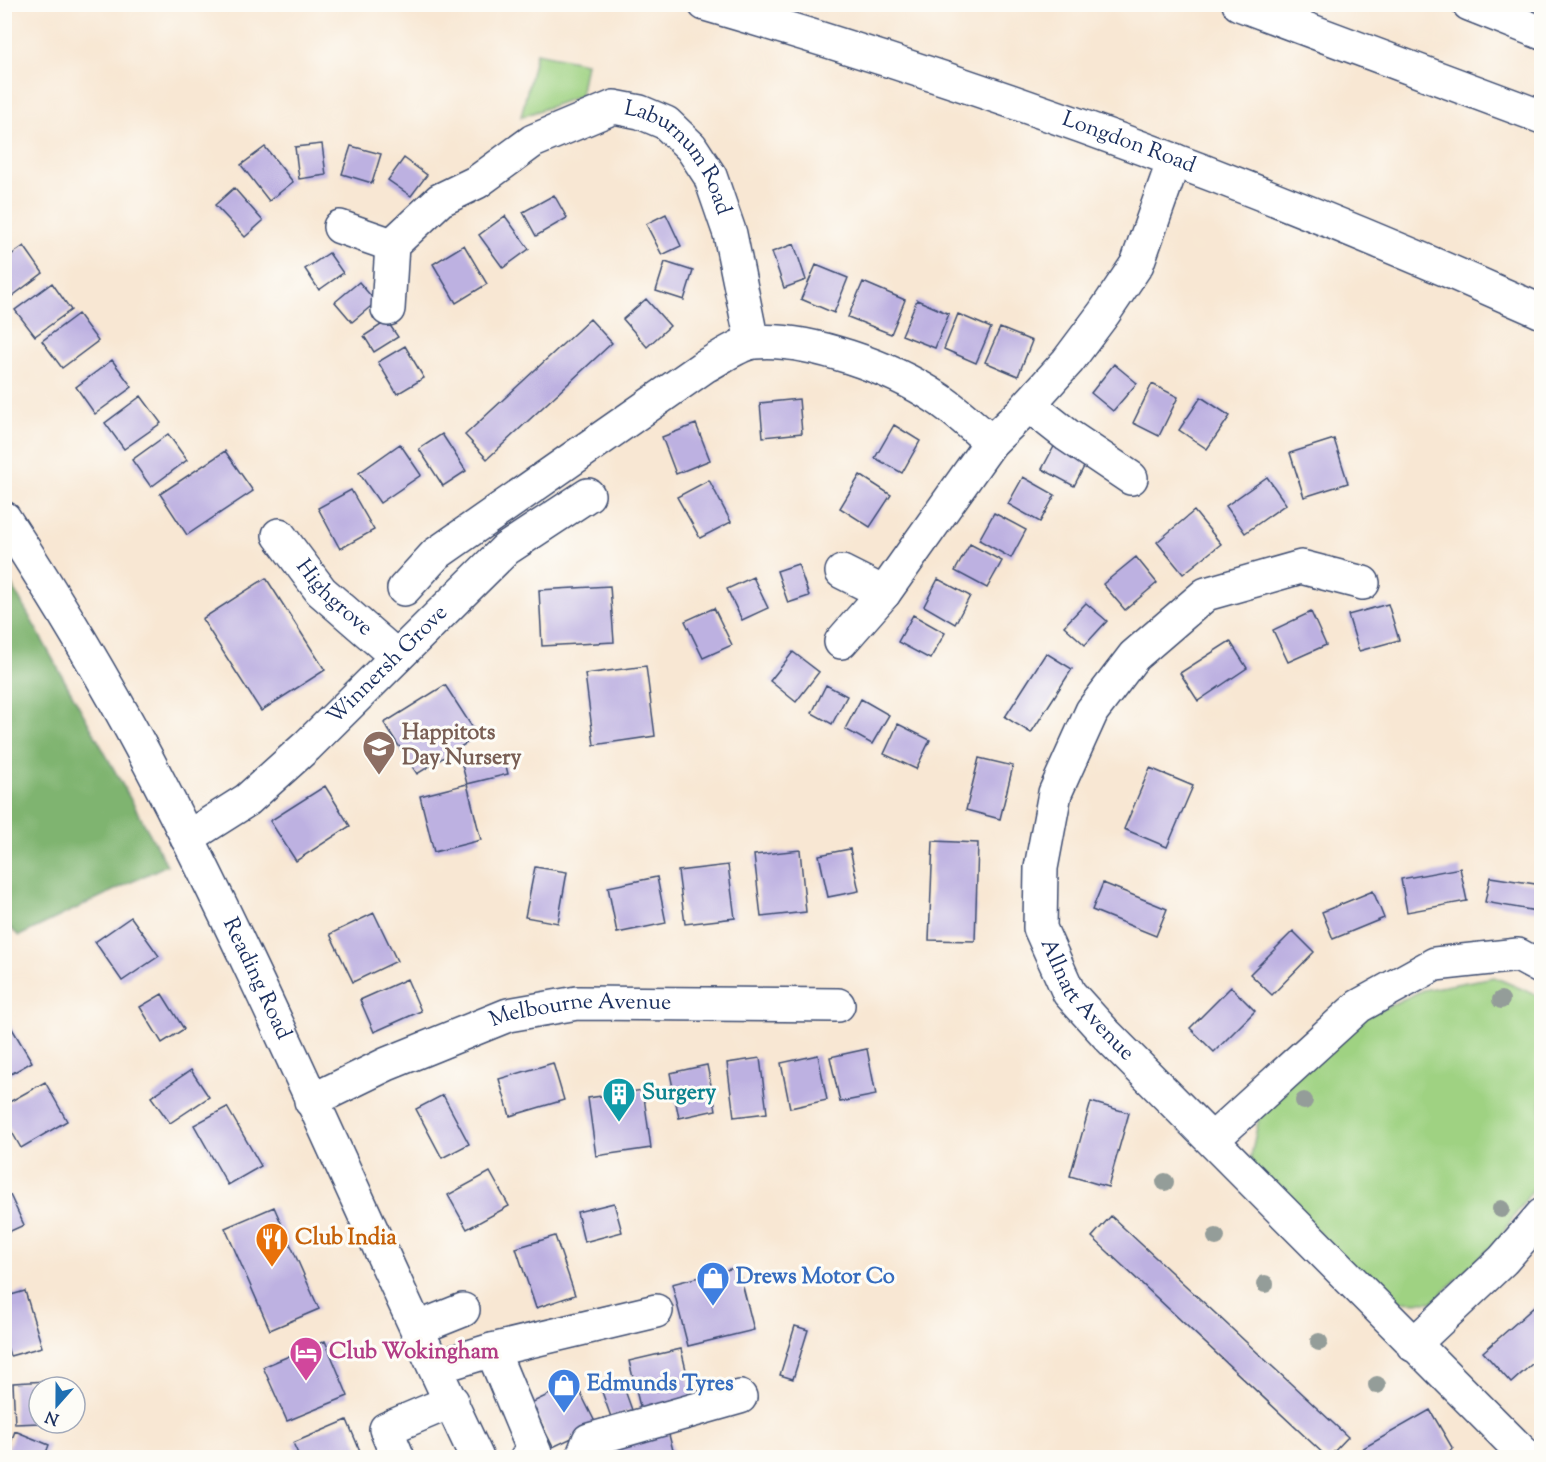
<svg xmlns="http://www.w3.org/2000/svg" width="1546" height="1462" viewBox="0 0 1546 1462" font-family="'Sorts Mill Goudy',serif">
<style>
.green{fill:#9fd282;stroke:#5d8070;stroke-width:1.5}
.forest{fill:#7fb470;stroke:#4d7267;stroke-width:1.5}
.building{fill:#bdb1e1}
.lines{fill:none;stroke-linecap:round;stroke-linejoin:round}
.minor-casing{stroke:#3c4b70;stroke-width:36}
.major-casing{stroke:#3c4b70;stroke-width:36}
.highway-casing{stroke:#3c4b70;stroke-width:36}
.minor{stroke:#fff;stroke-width:33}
.major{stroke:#fff;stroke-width:33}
.highway{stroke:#fff;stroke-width:33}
.tree{fill:#949d99}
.labels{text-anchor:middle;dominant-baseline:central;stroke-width:6;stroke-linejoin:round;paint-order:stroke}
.street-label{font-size:22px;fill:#1b2f5e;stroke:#fdfcf7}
.education-label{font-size:22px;font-weight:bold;fill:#785e54;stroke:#fdfcf7;text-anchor:start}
.culture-label{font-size:22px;font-weight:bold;fill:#0d838f;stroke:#fdfcf7;text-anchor:start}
.food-label{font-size:22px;font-weight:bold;fill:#c56008;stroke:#fdfcf7;text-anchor:start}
.shop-label{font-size:22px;font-weight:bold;fill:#366cbe;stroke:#fdfcf7;text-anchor:start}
.hotel-label{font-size:22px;font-weight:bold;fill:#b23c85;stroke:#fdfcf7;text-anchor:start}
</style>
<rect width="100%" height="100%" fill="#fdfcf7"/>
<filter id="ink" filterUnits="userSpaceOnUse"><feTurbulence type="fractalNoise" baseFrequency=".0167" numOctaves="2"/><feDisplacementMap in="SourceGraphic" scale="12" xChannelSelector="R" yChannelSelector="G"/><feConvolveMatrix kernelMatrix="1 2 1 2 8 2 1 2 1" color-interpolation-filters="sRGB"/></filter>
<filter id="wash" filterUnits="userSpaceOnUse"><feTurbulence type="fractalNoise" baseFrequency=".008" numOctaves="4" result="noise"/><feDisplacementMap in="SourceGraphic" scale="24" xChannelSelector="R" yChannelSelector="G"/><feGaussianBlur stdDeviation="1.35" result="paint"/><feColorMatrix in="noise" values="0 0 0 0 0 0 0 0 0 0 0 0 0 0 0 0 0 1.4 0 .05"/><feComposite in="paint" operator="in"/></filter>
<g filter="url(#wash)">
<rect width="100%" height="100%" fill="#f8e7d3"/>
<!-- green -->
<path class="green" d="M 536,53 L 586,63 L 580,96 L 521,117 Z
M 1494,977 L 1536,995 L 1541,1001 L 1541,1178 L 1496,1242 L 1433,1302 L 1384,1301 L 1250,1161 L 1261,1108 L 1361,1019 L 1423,990 Z"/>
<!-- forest -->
<path class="forest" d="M 4,571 L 167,865 L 19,936 L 4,922 Z"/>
<g id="blocks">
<!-- building -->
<path class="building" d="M 322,144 L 326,175 L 299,179 L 295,147 Z
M 351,146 L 381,154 L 372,183 L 342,174 Z
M 265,147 L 293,182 L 269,201 L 241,165 Z
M 404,158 L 427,175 L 411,196 L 388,180 Z
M 234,188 L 263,221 L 245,237 L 215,205 Z
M 554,195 L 567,218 L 536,236 L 523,212 Z
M 666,214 L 681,246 L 662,255 L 646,224 Z
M 505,216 L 529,249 L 503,268 L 479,235 Z
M 794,244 L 806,280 L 784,288 L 772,252 Z
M 464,245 L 487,284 L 456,303 L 433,264 Z
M 24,246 L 43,273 L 7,300 L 4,296 L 4,260 Z
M 329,253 L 343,273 L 319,290 L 305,269 Z
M 665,262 L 693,271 L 684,300 L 656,291 Z
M 816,265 L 848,278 L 834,313 L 801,299 Z
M 359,282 L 376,302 L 352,322 L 335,302 Z
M 863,282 L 905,300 L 891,334 L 848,317 Z
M 52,283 L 71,310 L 35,336 L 15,310 Z
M 646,299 L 670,326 L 647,347 L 623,319 Z
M 917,300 L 949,314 L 935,348 L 902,335 Z
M 78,314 L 98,341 L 62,368 L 42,341 Z
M 958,314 L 991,328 L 976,363 L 944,349 Z
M 590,319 L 612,343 L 487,459 L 465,435 Z
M 387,321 L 398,337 L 374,352 L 364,336 Z
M 1000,328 L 1032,341 L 1018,376 L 985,362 Z
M 405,346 L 424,378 L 397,394 L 378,362 Z
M 112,360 L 132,387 L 95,414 L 76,387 Z
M 1114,364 L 1137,383 L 1113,411 L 1091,393 Z
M 1152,384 L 1178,397 L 1159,436 L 1133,423 Z
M 141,396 L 161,423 L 124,449 L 105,423 Z
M 1201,397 L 1230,416 L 1207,449 L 1179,430 Z
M 799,399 L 802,433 L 763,437 L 760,403 Z
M 696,424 L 710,460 L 676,474 L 662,437 Z
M 894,425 L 920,441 L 902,473 L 875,458 Z
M 168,434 L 187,460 L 151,487 L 132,460 Z
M 442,434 L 466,471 L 443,486 L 419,449 Z
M 1334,439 L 1348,483 L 1304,497 L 1290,453 Z
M 1057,441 L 1088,459 L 1074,486 L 1042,469 Z
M 400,444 L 421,475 L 380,503 L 359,473 Z
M 225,451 L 253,491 L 187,535 L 160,494 Z
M 860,475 L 891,495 L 870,527 L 840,508 Z
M 1023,477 L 1055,495 L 1040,522 L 1008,504 Z
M 1267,477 L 1286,504 L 1245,533 L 1226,506 Z
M 709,480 L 731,522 L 700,538 L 677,497 Z
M 351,490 L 374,530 L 340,549 L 318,508 Z
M 1194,511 L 1221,544 L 1183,574 L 1157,542 Z
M 994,513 L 1026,530 L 1011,558 L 979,540 Z
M 970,544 L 1002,561 L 987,588 L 955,571 Z
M 1136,557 L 1157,583 L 1125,610 L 1103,584 Z
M 798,564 L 809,596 L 788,603 L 777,571 Z
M 753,577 L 768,608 L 742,620 L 727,589 Z
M 266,578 L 325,670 L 261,711 L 202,619 Z
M 938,579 L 970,596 L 955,624 L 924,606 Z
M 610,586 L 614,642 L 542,646 L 539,590 Z
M 1086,603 L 1107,621 L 1085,645 L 1064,626 Z
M 1388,604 L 1399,640 L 1359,651 L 1348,615 Z
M 714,608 L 732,645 L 703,658 L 685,621 Z
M 1311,612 L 1326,645 L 1288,662 L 1273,630 Z
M 913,615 L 945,633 L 930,659 L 898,642 Z
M 1230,641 L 1247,668 L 1198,701 L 1180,673 Z
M 793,652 L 819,672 L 796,702 L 770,681 Z
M 1046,653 L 1072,669 L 1031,733 L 1005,717 Z
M 646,666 L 655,736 L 594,745 L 585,674 Z
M 445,685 L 478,736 L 417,774 L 384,723 Z
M 826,685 L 847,696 L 832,724 L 812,713 Z
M 861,699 L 889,715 L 872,744 L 845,729 Z
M 898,724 L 930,740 L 916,769 L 884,754 Z
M 503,754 L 508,774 L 467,784 L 462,765 Z
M 979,758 L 1013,766 L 1000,819 L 966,810 Z
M 1150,768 L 1193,786 L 1167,847 L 1124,829 Z
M 467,784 L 481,840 L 434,852 L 420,796 Z
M 325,786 L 350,826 L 296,861 L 270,821 Z
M 933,841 L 978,843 L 975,941 L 929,940 Z
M 850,849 L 859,891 L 828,897 L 819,855 Z
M 800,850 L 806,912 L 761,917 L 754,855 Z
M 728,865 L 735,918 L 685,924 L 678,871 Z
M 535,867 L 567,872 L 558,923 L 525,917 Z
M 1460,868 L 1467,901 L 1407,912 L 1401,879 Z
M 657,877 L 666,923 L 617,933 L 608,887 Z
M 1490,877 L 1542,885 L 1542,912 L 1485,902 Z
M 1103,883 L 1167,909 L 1156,936 L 1092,910 Z
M 1373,891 L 1384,918 L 1333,939 L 1322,912 Z
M 374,913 L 397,961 L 353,982 L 330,934 Z
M 131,917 L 159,956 L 122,981 L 95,942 Z
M 1293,931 L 1314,952 L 1272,995 L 1250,974 Z
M 407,979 L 421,1011 L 374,1032 L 360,1000 Z
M 1231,987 L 1255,1011 L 1214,1052 L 1190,1028 Z
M 162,994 L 184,1029 L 162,1043 L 140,1007 Z
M 4,1015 L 32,1062 L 4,1078 Z
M 867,1049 L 876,1095 L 840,1102 L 830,1057 Z
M 818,1055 L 827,1100 L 790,1108 L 781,1063 Z
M 760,1058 L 767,1113 L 734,1117 L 727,1063 Z
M 553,1063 L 564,1100 L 510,1116 L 499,1079 Z
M 707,1065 L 716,1110 L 679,1118 L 670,1073 Z
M 191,1070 L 209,1097 L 170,1123 L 151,1097 Z
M 45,1082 L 67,1121 L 21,1148 L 4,1118 L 4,1105 Z
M 643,1090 L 651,1148 L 596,1156 L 588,1098 Z
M 443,1095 L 469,1144 L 442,1158 L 416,1109 Z
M 1091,1102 L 1129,1113 L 1108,1187 L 1070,1176 Z
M 227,1107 L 261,1166 L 228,1185 L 194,1125 Z
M 490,1172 L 509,1206 L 467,1229 L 448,1195 Z
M 10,1195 L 24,1225 L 4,1234 L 4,1197 Z
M 614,1203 L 622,1232 L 584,1242 L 577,1212 Z
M 274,1207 L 319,1309 L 270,1330 L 225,1228 Z
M 1111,1216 L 1348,1437 L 1328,1458 L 1092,1237 Z
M 555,1236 L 575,1295 L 536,1308 L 516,1248 Z
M 738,1267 L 754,1330 L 688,1346 L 672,1284 Z
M 25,1291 L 42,1347 L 10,1356 L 4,1337 L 4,1297 Z
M 1542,1300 L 1542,1355 L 1511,1383 L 1483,1352 Z
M 795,1326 L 808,1330 L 793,1379 L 780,1375 Z
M 325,1341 L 348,1396 L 287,1421 L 263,1367 Z
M 681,1349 L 693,1399 L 641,1411 L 629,1361 Z
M 64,1380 L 65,1387 L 39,1387 L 39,1423 L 15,1424 L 13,1383 Z
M 575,1382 L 597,1426 L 553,1447 L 531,1403 Z
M 622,1382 L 632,1410 L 611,1417 L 601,1389 Z
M 1430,1410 L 1453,1449 L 1438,1458 L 1365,1458 L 1360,1450 Z
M 347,1420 L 363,1458 L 300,1458 L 293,1443 Z
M 15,1431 L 49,1445 L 44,1458 L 5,1458 Z
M 668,1431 L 675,1458 L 596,1458 L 595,1452 Z"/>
</g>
</g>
<g filter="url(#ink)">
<use href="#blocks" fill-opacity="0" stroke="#3c4b70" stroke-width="1.5"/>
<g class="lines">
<!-- minor casing -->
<g class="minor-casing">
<g id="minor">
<path id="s1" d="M 705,4 C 991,87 1271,190 1542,312"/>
<path d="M 340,227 L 392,245"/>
<path id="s2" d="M 388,309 L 392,245 L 440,200 L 477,182 L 533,141 L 614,107 L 640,112 L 666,123 L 691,147 L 710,176 L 730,234 L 752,342"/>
<path d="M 1029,405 L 1067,435 L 1131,478"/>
<path id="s3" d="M 279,535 L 321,591 L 396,656"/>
<path d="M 842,572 L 884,593"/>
<path id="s4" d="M 1363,583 L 1301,567 L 1206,594 L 1134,656 L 1092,711 L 1055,793 L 1041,868 L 1040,928 L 1069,993 L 1107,1035 L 1528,1458"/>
<path d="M 404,589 L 436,554 L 705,366 C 719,359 739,344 754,342 C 808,337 892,368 937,398 C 956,410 973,427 991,442"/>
<path d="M 841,642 L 884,593 L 991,442 L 1021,413 L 1068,361 L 1104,313 L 1137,264 L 1174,160"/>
<path id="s5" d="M 187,838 L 247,800 L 307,746 L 506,549 L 588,495"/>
<path id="s6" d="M 311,1101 L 387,1064 L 508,1015 L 577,1003 L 838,1005"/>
<path d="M 1213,1139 L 1359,1006 L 1435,964 L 1518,955 L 1542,968"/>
<path d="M 418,1328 L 463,1310"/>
<path d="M 1413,1345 L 1503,1260 L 1542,1215"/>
<path d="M 492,1350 L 535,1453 L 527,1458"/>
<path d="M 437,1367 L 492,1350 L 656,1311"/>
<path d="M 398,1458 L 386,1429 L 452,1401"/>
<path d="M 582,1458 L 589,1440 L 740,1397"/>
</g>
</g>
<!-- major casing -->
<g class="major-casing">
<g id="major">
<path id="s7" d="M 4,518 C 54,595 102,674 145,755 C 265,983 366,1225 477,1458"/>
</g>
</g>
<!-- highway casing -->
<g class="highway-casing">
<path id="highway" d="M 1239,4 L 1542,117
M 1469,4 L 1542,33"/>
</g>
<!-- minor -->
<use href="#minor" class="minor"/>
<!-- major -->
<use href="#major" class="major"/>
<!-- highway -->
<use href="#highway" class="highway"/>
</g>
<!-- trees -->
<g class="tree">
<circle cx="1501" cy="1000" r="9"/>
<circle cx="1304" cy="1101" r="9"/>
<circle cx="1165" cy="1182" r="9"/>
<circle cx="1501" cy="1209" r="9"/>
<circle cx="1216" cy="1237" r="9"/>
<circle cx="1265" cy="1284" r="9"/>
<circle cx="1319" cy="1342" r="9"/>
<circle cx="1377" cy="1385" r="9"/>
</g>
</g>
<!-- icons -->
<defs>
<g id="school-pin" transform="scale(1.725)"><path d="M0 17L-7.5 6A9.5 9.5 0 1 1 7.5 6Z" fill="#8d6e63" stroke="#fdfcf7"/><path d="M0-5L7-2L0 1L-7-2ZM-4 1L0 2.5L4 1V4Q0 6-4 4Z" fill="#fff"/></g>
<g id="building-pin" transform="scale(1.725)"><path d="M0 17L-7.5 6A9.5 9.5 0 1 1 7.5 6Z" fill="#0f9aa8" stroke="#fdfcf7"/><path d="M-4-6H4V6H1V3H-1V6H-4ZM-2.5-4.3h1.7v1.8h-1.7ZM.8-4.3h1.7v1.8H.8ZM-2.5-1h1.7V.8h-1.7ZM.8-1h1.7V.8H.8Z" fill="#fff"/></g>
<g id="restaurant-pin" transform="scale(1.725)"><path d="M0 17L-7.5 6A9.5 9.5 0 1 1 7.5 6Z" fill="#e8710a" stroke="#fdfcf7"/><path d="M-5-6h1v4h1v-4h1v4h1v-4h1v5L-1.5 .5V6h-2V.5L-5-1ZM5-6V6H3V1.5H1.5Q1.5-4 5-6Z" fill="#fff"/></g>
<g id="shop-pin" transform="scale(1.725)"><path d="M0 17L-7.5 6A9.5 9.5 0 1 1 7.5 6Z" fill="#3f7fe0" stroke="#fdfcf7"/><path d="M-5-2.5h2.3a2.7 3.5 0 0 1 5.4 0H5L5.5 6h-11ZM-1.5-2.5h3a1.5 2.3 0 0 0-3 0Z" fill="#fff"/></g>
<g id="hotel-pin" transform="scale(1.725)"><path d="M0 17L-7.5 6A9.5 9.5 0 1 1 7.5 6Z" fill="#d1479c" stroke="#fdfcf7"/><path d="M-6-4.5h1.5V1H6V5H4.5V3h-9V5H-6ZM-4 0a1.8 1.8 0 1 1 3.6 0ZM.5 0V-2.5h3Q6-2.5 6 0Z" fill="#fff"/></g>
</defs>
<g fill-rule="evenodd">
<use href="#school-pin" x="379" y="747"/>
<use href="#building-pin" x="619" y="1094"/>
<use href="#restaurant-pin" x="272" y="1239"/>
<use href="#shop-pin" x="713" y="1278"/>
<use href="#hotel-pin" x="306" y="1353"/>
<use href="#shop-pin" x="564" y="1385"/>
</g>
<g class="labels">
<!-- street labels -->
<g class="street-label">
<text stroke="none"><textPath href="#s1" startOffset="446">Longdon Road</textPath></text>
<text stroke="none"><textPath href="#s2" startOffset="416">Laburnum Road</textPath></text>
<text stroke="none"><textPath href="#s3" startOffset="84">Highgrove</textPath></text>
<text stroke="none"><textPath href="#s5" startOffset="266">Winnersh Grove</textPath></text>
<text stroke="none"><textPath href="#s7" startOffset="526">Reading Road</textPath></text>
<text stroke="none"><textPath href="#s4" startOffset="640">Allnatt Avenue</textPath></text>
<text stroke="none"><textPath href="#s6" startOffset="288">Melbourne Avenue</textPath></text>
</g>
<!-- education labels -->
<g class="education-label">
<text x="402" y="734">Happitots<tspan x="402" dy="25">Day Nursery</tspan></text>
</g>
<!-- culture labels -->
<g class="culture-label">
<text x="642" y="1094">Surgery</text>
</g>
<!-- food labels -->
<g class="food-label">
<text x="295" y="1239">Club India</text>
</g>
<!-- shop labels -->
<g class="shop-label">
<text x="736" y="1278">Drews Motor Co</text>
<text x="587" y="1385">Edmunds Tyres</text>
</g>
<!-- hotel labels -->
<g class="hotel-label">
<text x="329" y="1353">Club Wokingham</text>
</g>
</g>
<!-- margin -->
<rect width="1546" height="1462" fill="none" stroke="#fdfcf7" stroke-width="24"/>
<!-- north arrow -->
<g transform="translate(57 1405) rotate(201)"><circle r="28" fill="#fdfcf7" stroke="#a3aaba" stroke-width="1.5"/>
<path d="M0-4.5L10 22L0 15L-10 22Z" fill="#1f6fb2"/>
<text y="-9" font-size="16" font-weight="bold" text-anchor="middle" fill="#1b2f5e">N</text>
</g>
</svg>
